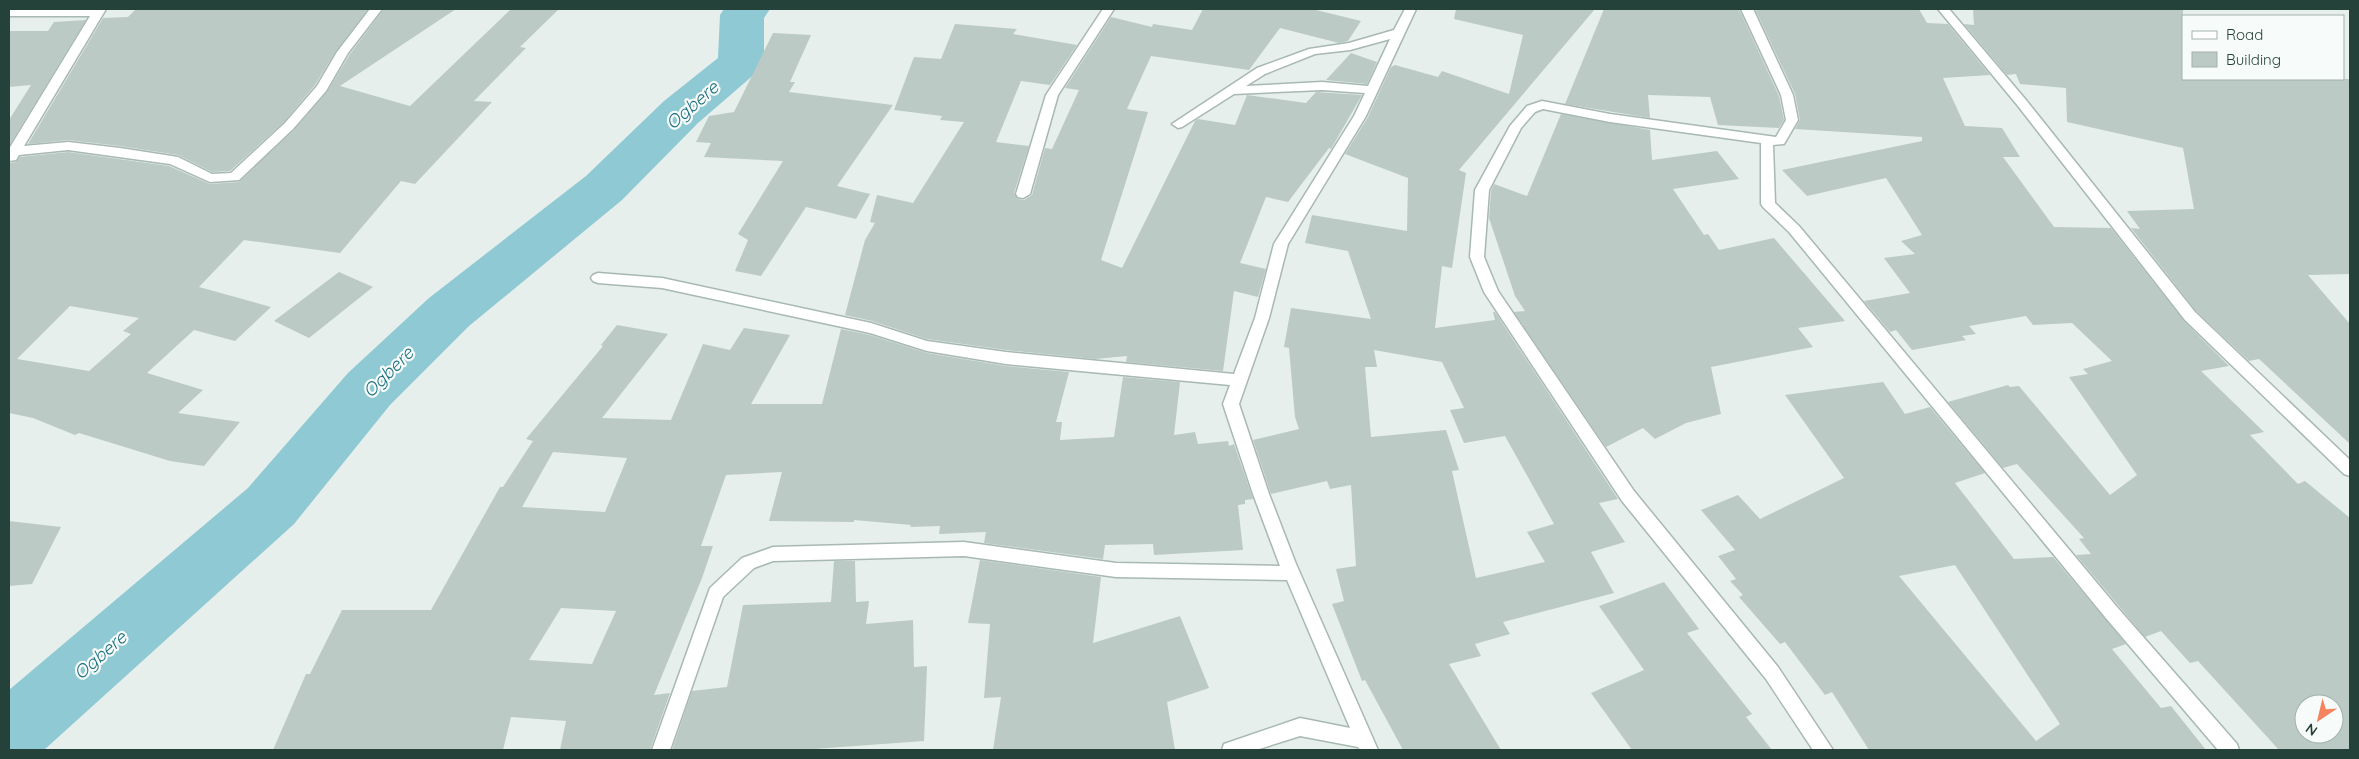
<svg xmlns="http://www.w3.org/2000/svg" width="2359" height="759" viewBox="0 0 2359 759" font-family="Quicksand,sans-serif">
<style>
.lines{fill:none;stroke-linecap:round;stroke-linejoin:round}
.river{fill:#8ec9d4;fill-rule:evenodd}
.building{fill:#bbcac4;fill-rule:evenodd}
.minor-casing{stroke:#a8b8b2;stroke-width:3}
.minor{fill:#fff;fill-rule:evenodd}
.labels{text-anchor:middle;dominant-baseline:central;stroke-width:4.5;stroke-linejoin:round;paint-order:stroke}
.water-label{font-size:18px;font-style:italic;fill:#1c6f80;stroke:#f7fbf9}
</style>
<rect width="100%" height="100%" fill="#e6efeb"/>
<g class="lines">
<!-- river -->
<path class="river" d="M 724,9 L 770,9 L 764,18 L 764,62 L 757,72 L 698,123 L 622,200 L 469,326 L 390,405 L 294,524 L 44,750 L 9,750 L 9,690 L 248,488 L 348,373 L 429,298 L 586,176 L 664,101 L 718,58 L 720,15 Z"/>
</g>
<!-- building -->
<path class="building" d="M 136,9 L 368,9 L 336,51 L 315,85 L 284,122 L 230,171 L 212,172 L 178,155 L 120,146 L 68,140 L 28,144 L 103,18 L 128,17 Z
M 384,9 L 456,9 L 340,86 L 410,106 L 511,9 L 559,9 L 520,47 L 526,48 L 474,101 L 492,102 L 415,184 L 401,181 L 340,253 L 244,240 L 199,287 L 271,307 L 235,341 L 194,330 L 147,373 L 203,390 L 178,413 L 240,422 L 204,466 L 170,461 L 79,433 L 75,435 L 33,418 L 9,413 L 9,163 L 16,162 L 20,157 L 68,152 L 169,166 L 210,184 L 239,182 L 294,130 L 327,92 L 350,54 ZM 70,306 L 139,318 L 123,331 L 131,334 L 89,371 L 17,359 Z
M 1203,9 L 1312,9 L 1361,21 L 1348,41 L 1339,43 L 1280,28 L 1249,70 L 1151,56 L 1127,109 L 1148,112 L 1101,260 L 1122,268 L 1195,121 L 1198,119 L 1235,125 L 1247,95 L 1306,103 L 1316,92 L 1362,95 L 1331,149 L 1329,148 L 1288,202 L 1266,197 L 1240,263 L 1266,269 L 1258,297 L 1234,291 L 1223,371 L 1126,362 L 1127,356 L 1095,359 L 1006,350 L 927,339 L 872,321 L 845,315 L 865,240 L 875,223 L 870,222 L 877,195 L 913,203 L 964,122 L 940,120 L 942,116 L 894,110 L 914,57 L 941,59 L 955,24 L 1017,29 L 1013,34 L 1077,45 L 1050,85 L 1021,81 L 996,142 L 1029,146 L 1014,193 L 1018,199 L 1024,200 L 1032,195 L 1045,148 L 1052,149 L 1079,90 L 1065,88 L 1111,17 L 1152,27 L 1153,24 L 1192,30 Z
M 1456,9 L 1595,9 L 1459,170 L 1466,173 L 1452,268 L 1442,266 L 1435,328 L 1495,320 L 1493,312 L 1495,312 L 1618,499 L 1599,503 L 1625,542 L 1591,552 L 1614,593 L 1503,622 L 1510,634 L 1475,644 L 1481,656 L 1449,664 L 1501,750 L 1403,750 L 1365,680 L 1362,681 L 1332,604 L 1344,601 L 1336,569 L 1356,566 L 1351,485 L 1330,489 L 1327,481 L 1271,494 L 1253,440 L 1299,429 L 1295,417 L 1289,348 L 1284,347 L 1291,308 L 1371,319 L 1348,251 L 1305,243 L 1312,215 L 1407,231 L 1408,178 L 1345,154 L 1368,117 L 1391,67 L 1395,65 L 1438,77 L 1442,71 L 1509,94 L 1523,35 L 1454,19 ZM 1374,350 L 1442,362 L 1464,408 L 1450,410 L 1464,443 L 1505,436 L 1554,524 L 1527,532 L 1545,562 L 1476,578 L 1452,471 L 1459,470 L 1446,430 L 1371,437 L 1365,367 L 1377,367 Z
M 1604,9 L 1739,9 L 1779,96 L 1784,120 L 1779,128 L 1718,125 L 1710,97 L 1648,95 L 1650,118 L 1565,104 Z
M 1755,9 L 1919,9 L 1927,23 L 1948,24 L 1990,75 L 1943,78 L 1965,126 L 2002,128 L 2020,157 L 2003,157 L 2054,227 L 2111,228 L 2184,321 L 2229,366 L 2201,371 L 2264,432 L 2250,435 L 2298,484 L 2305,481 L 2350,518 L 2350,750 L 2279,750 L 2198,661 L 2190,663 L 2161,631 L 2145,637 L 2076,555 L 2091,554 L 2079,539 L 2084,538 L 2017,464 L 2003,468 L 1948,402 L 2008,385 L 2010,387 L 2019,386 L 2110,495 L 2137,475 L 2069,377 L 2088,374 L 2083,369 L 2112,361 L 2072,323 L 2033,325 L 2026,316 L 1969,326 L 1976,334 L 1962,336 L 1966,340 L 1912,350 L 1896,330 L 1890,332 L 1864,301 L 1910,293 L 1884,258 L 1915,254 L 1901,241 L 1922,235 L 1886,178 L 1807,196 L 1782,170 L 1922,141 L 1922,137 L 1795,129 L 1800,120 L 1795,94 ZM 2304,704 L 2334,704 L 2334,734 L 2304,734 Z
M 1973,9 L 2183,9 L 2183,79 L 2350,79 L 2350,274 L 2308,275 L 2350,324 L 2350,444 L 2259,359 L 2249,361 L 2196,311 L 2131,228 L 2140,229 L 2127,211 L 2194,209 L 2183,148 L 2067,122 L 2066,88 L 2020,84 L 2016,74 L 2007,75 L 1964,24 L 1974,25 Z
M 86,20 L 9,146 L 9,120 L 31,85 L 9,87 L 9,31 L 48,31 L 54,22 Z
M 773,33 L 811,35 L 790,82 L 795,82 L 789,92 L 893,105 L 837,186 L 870,194 L 856,219 L 806,207 L 761,276 L 735,271 L 748,240 L 738,234 L 783,161 L 704,157 L 711,143 L 696,142 L 709,116 L 734,112 Z
M 1351,53 L 1377,62 L 1367,84 L 1326,80 Z
M 1561,114 L 1650,130 L 1652,160 L 1717,151 L 1739,179 L 1673,189 L 1704,235 L 1708,234 L 1719,250 L 1774,238 L 1845,321 L 1798,328 L 1813,347 L 1711,367 L 1721,414 L 1686,423 L 1655,439 L 1643,428 L 1606,447 L 1514,312 L 1525,311 L 1515,296 L 1489,218 L 1491,191 L 1494,184 L 1527,196 Z
M 339,272 L 373,287 L 309,338 L 274,321 Z
M 617,325 L 668,334 L 602,418 L 671,420 L 703,344 L 730,350 L 744,328 L 790,335 L 751,404 L 822,404 L 841,329 L 870,335 L 927,353 L 1006,366 L 1069,372 L 1056,422 L 1062,422 L 1060,440 L 1114,437 L 1123,377 L 1180,382 L 1174,435 L 1195,432 L 1198,444 L 1228,441 L 1229,446 L 1234,444 L 1253,499 L 1245,500 L 1245,504 L 1238,505 L 1243,550 L 1154,555 L 1153,544 L 1105,545 L 1103,559 L 984,543 L 986,532 L 939,534 L 940,526 L 910,527 L 911,525 L 854,520 L 854,522 L 769,521 L 782,472 L 726,475 L 701,546 L 713,546 L 702,578 L 654,695 L 670,693 L 650,750 L 560,750 L 566,721 L 511,717 L 503,750 L 273,750 L 306,674 L 310,674 L 342,610 L 431,610 L 500,487 L 503,487 L 533,441 L 526,439 L 603,346 L 601,345 ZM 553,452 L 627,458 L 605,512 L 522,507 ZM 561,608 L 616,611 L 592,664 L 529,660 Z
M 1883,382 L 1905,414 L 1930,407 L 1985,473 L 1955,483 L 2014,559 L 2053,557 L 2126,644 L 2112,649 L 2161,708 L 2171,706 L 2206,750 L 1869,750 L 1832,692 L 1825,695 L 1785,642 L 1780,644 L 1739,597 L 1743,595 L 1730,581 L 1736,579 L 1718,556 L 1735,550 L 1701,510 L 1738,495 L 1760,519 L 1844,478 L 1785,395 ZM 1955,565 L 2060,724 L 2036,741 L 1899,576 Z
M 9,521 L 61,527 L 32,584 L 9,586 Z
M 980,560 L 1101,577 L 1093,643 L 1180,616 L 1209,688 L 1167,702 L 1175,750 L 993,750 L 1001,697 L 984,698 L 990,624 L 968,623 Z
M 834,561 L 855,561 L 856,602 L 869,601 L 866,624 L 913,620 L 914,667 L 927,666 L 924,741 L 800,750 L 672,750 L 692,691 L 727,687 L 743,605 L 831,602 Z
M 1664,582 L 1699,629 L 1687,633 L 1752,714 L 1746,717 L 1772,750 L 1632,750 L 1591,693 L 1644,670 L 1599,606 Z"/>
<g class="lines">
<!-- minor casing -->
<g class="minor-casing">
<path id="minor" d="M 106,9 L 24,146 L 68,142 L 120,148 L 178,157 L 212,174 L 231,173 L 285,123 L 317,86 L 337,52 L 370,9 L 382,9 L 348,53 L 326,91 L 293,129 L 239,180 L 210,182 L 170,164 L 68,150 L 19,155 L 16,160 L 9,161 L 9,149 L 90,16 L 9,16 L 9,10 Z
M 1103,9 L 1114,9 L 1058,95 L 1030,194 L 1023,198 L 1018,197 L 1016,194 L 1046,95 Z
M 1405,9 L 1416,9 L 1366,116 L 1288,244 L 1269,318 L 1239,404 L 1269,494 L 1296,564 L 1378,750 L 1360,750 L 1358,747 L 1300,736 L 1256,750 L 1222,750 L 1224,744 L 1300,718 L 1350,728 L 1287,580 L 1116,577 L 964,556 L 773,561 L 754,568 L 723,597 L 670,750 L 652,750 L 710,588 L 742,558 L 773,547 L 964,542 L 1116,563 L 1280,566 L 1253,494 L 1223,404 L 1230,385 L 1006,364 L 927,351 L 870,333 L 662,288 L 598,283 L 593,281 L 591,278 L 593,275 L 598,273 L 662,278 L 871,323 L 927,341 L 1006,352 L 1234,374 L 1255,318 L 1274,244 L 1354,116 L 1365,93 L 1322,90 L 1234,94 L 1182,127 L 1178,128 L 1172,124 L 1257,68 L 1309,49 L 1349,43 L 1394,30 ZM 1390,39 L 1368,86 L 1322,82 L 1246,86 L 1265,74 L 1315,54 L 1350,50 Z
M 1741,9 L 1753,9 L 1793,95 L 1798,120 L 1784,144 L 1773,145 L 1775,203 L 1799,226 L 2117,607 L 2237,744 L 2239,750 L 2218,750 L 2105,617 L 1789,232 L 1763,207 L 1761,204 L 1761,143 L 1610,122 L 1543,109 L 1535,112 L 1521,128 L 1489,190 L 1484,257 L 1498,291 L 1634,491 L 1778,667 L 1833,750 L 1813,750 L 1766,679 L 1622,501 L 1484,292 L 1470,257 L 1475,190 L 1510,126 L 1527,106 L 1542,101 L 1610,114 L 1776,137 L 1786,120 L 1781,95 Z
M 1938,9 L 1949,9 L 2026,100 L 2195,312 L 2350,460 L 2350,476 L 2344,474 L 2185,320 L 2018,106 Z"/>
</g>
<!-- minor -->
<use href="#minor" class="minor"/>
</g>
<g class="labels">
<!-- water labels -->
<g class="water-label">
<text transform="translate(692 105) rotate(-41)">Ogbere</text>
<text transform="translate(388 372) rotate(-45)">Ogbere</text>
<text transform="translate(100 655) rotate(-41)">Ogbere</text>
</g>
</g>
<!-- border -->
<rect width="2359" height="759" fill="none" stroke="#24423a" stroke-width="20"/>
<!-- legend -->
<rect x="2182" y="15" width="162" height="65" fill="#f7fbf9" stroke="#a3b1ad"/>
<rect x="2192" y="31" width="25" height="8" fill="#ffffff" stroke="#a3b1ad"/>
<text x="2226" y="40" font-size="15" fill="#24423a">Road</text>
<rect x="2192" y="52" width="25" height="15" fill="#bbcac4" stroke="#a3b1ad"/>
<text x="2226" y="65" font-size="15" fill="#24423a">Building</text>
<!-- north arrow -->
<g transform="translate(2319 719) rotate(215)"><circle r="24" fill="#f7fbf9" stroke="#a3b1ad"/>
<path d="M0-4L9 19L0 12L-9 19Z" fill="#f4845f"/>
<text y="-8" font-size="14" font-weight="bold" text-anchor="middle" fill="#24423a">N</text>
</g>
</svg>
